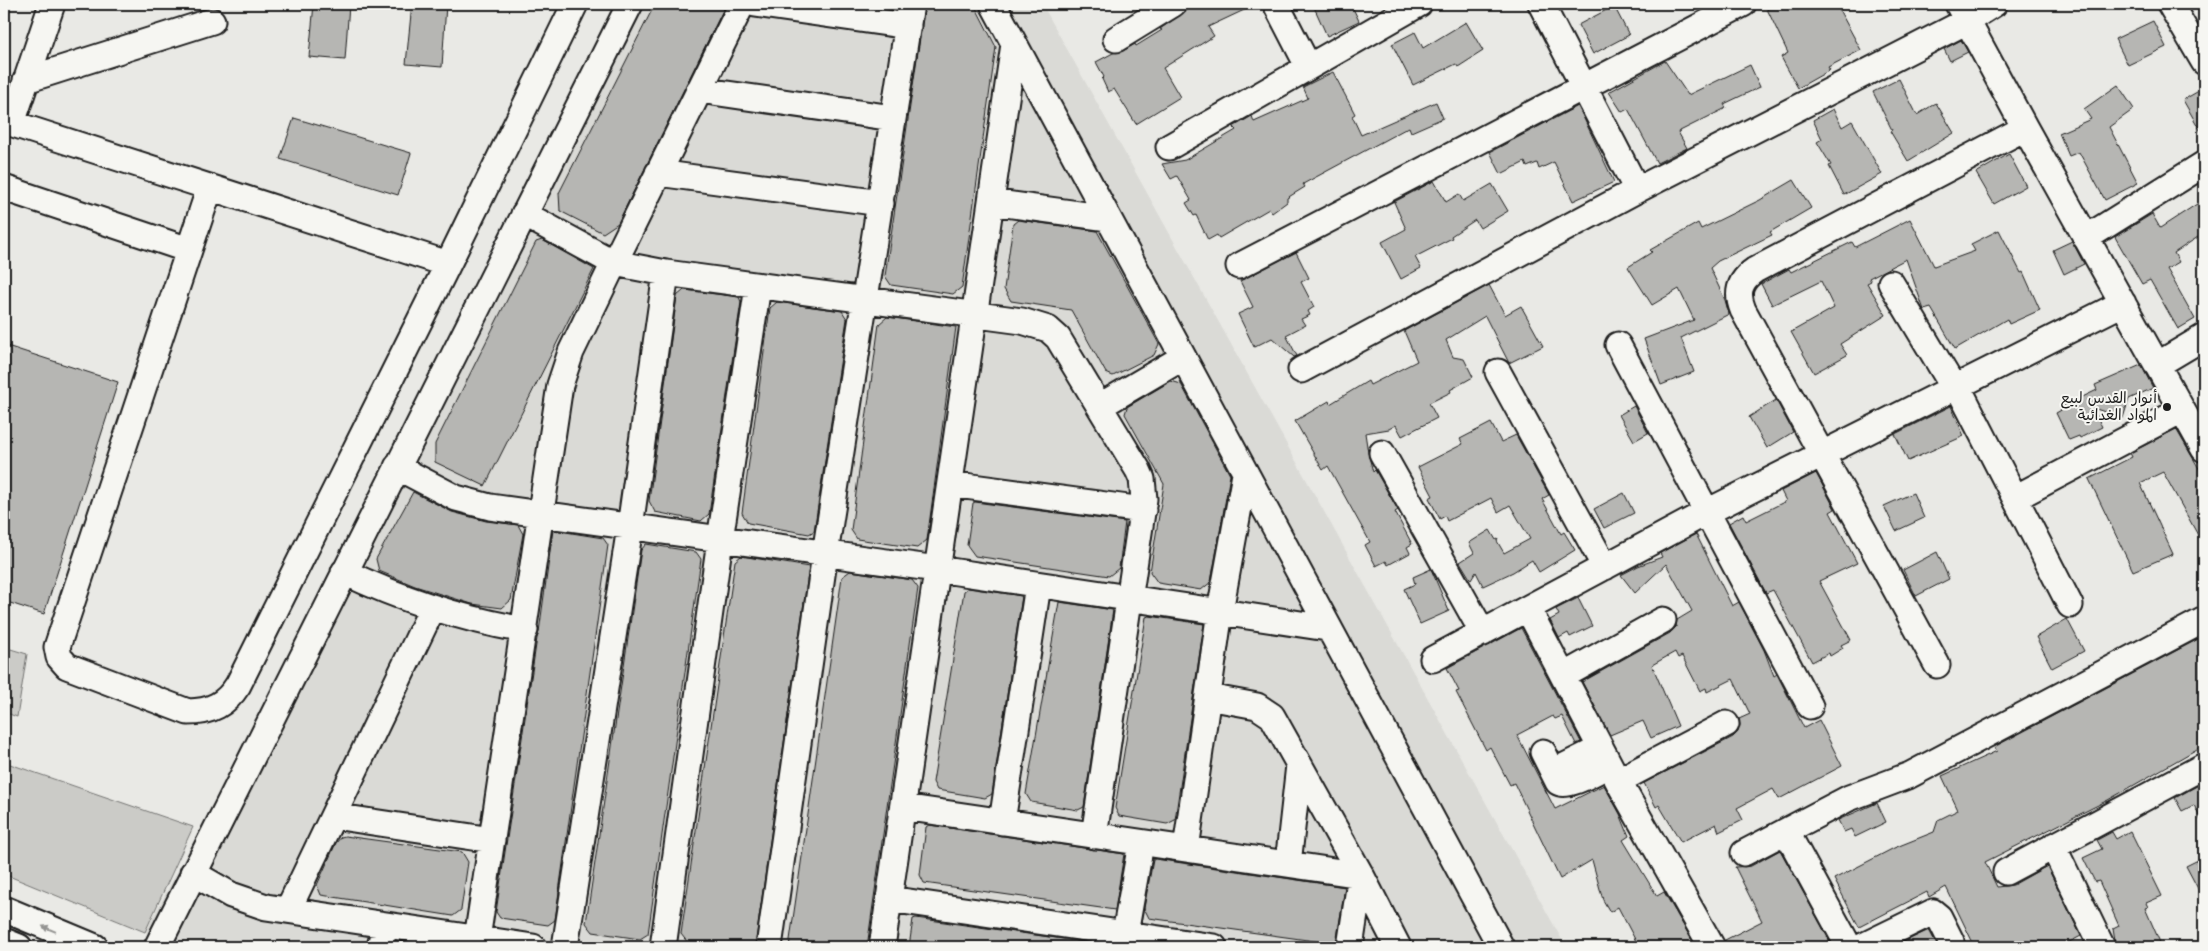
<svg xmlns="http://www.w3.org/2000/svg" width="2208" height="951" viewBox="0 0 2208 951" font-family="'Shantell Sans','Playpen Sans Arabic',sans-serif">
<style>
.built{fill:#dadad6}
.green{fill:#cbcbc7;stroke:#747472}
.building{fill:#b6b6b3;stroke:#1c1c1c}
.lines{fill:none;stroke-linecap:round;stroke-linejoin:round}
.minor-casing{stroke:#1c1c1c;stroke-width:29}
.minor{stroke:#f6f6f2;stroke-width:25}
.oneway{fill:#949492}
.poi-dot{fill:#1c1c1c;stroke:#f6f6f2;stroke-width:2}
.labels{text-anchor:middle;dominant-baseline:central;stroke-width:4;stroke-linejoin:round;paint-order:stroke}
.poi-label{font-size:15px;fill:#1c1c1c;stroke:#f6f6f2;text-anchor:end}
</style>
<rect width="100%" height="100%" fill="#e9e9e5"/>
<filter id="ink" filterUnits="userSpaceOnUse"><feTurbulence type="fractalNoise" baseFrequency=".02" numOctaves="2"/><feDisplacementMap in="SourceGraphic" scale="10" xChannelSelector="R" yChannelSelector="G"/><feConvolveMatrix kernelMatrix="1 2 1 2 8 2 1 2 1" color-interpolation-filters="sRGB"/></filter>
<g filter="url(#ink)">
<!-- built -->
<path class="built" d="M 641,4 L 1042,4 L 1566,947 L 197,947 L 145,932 Z"/>
<!-- green -->
<path class="green" d="M 4,647 L 27,654 L 17,717 L 4,712 Z
M 4,762 L 193,827 L 145,932 L 4,874 Z"/>
<!-- building -->
<path class="building" d="M 314,4 L 349,4 L 345,60 L 309,57 Z
M 412,4 L 446,4 L 442,67 L 406,64 Z
M 655,4 L 726,4 L 618,223 L 603,233 L 560,211 L 559,193 Z
M 925,4 L 974,4 L 996,47 L 962,287 L 953,294 L 891,285 L 885,276 Z
M 1196,4 L 1257,4 L 1208,27 L 1214,36 L 1163,68 L 1180,97 L 1136,124 L 1114,89 L 1108,92 L 1102,79 L 1104,77 L 1096,62 L 1113,53 L 1123,51 L 1135,44 L 1136,46 L 1162,30 L 1160,29 Z
M 1322,4 L 1351,4 L 1359,21 L 1327,36 L 1314,7 Z
M 1777,4 L 1836,4 L 1861,50 L 1828,67 L 1830,70 L 1798,88 L 1781,57 L 1788,53 L 1767,9 Z
M 1614,6 L 1629,35 L 1593,54 L 1578,25 Z
M 2153,21 L 2166,47 L 2128,65 L 2115,39 Z
M 1466,22 L 1483,51 L 1458,67 L 1456,64 L 1413,85 L 1392,44 L 1415,32 L 1423,48 Z
M 1961,40 L 1968,52 L 1950,61 L 1944,49 Z
M 1665,61 L 1688,95 L 1750,65 L 1760,87 L 1724,104 L 1726,108 L 1678,132 L 1687,148 L 1657,163 L 1628,109 L 1622,112 L 1609,92 Z
M 1333,72 L 1355,114 L 1352,116 L 1361,135 L 1436,102 L 1443,118 L 1411,132 L 1409,127 L 1303,184 L 1305,187 L 1287,198 L 1287,202 L 1272,213 L 1269,209 L 1219,238 L 1217,235 L 1208,240 L 1196,215 L 1194,216 L 1186,203 L 1191,200 L 1177,176 L 1171,179 L 1162,164 L 1185,160 L 1236,130 L 1233,127 L 1252,116 L 1254,122 L 1308,98 L 1303,87 Z
M 1899,79 L 1917,115 L 1936,103 L 1954,133 L 1908,161 L 1890,131 L 1892,130 L 1873,92 Z
M 2118,85 L 2134,109 L 2109,127 L 2138,183 L 2105,200 L 2079,152 L 2069,156 L 2059,133 L 2091,119 L 2084,109 Z
M 2204,88 L 2204,137 L 2183,100 Z
M 1578,106 L 1614,182 L 1573,201 L 1554,162 L 1539,169 L 1537,163 L 1527,167 L 1525,162 L 1501,174 L 1490,152 Z
M 1833,109 L 1842,127 L 1852,121 L 1882,174 L 1844,195 L 1829,166 L 1831,165 L 1817,142 L 1822,139 L 1813,120 Z
M 294,118 L 411,153 L 398,195 L 280,159 Z
M 2009,154 L 2026,186 L 1994,204 L 1976,173 Z
M 1794,180 L 1811,208 L 1770,232 L 1772,235 L 1718,261 L 1710,268 L 1725,300 L 1729,314 L 1681,338 L 1694,372 L 1661,385 L 1644,339 L 1694,320 L 1679,289 L 1652,305 L 1628,267 L 1652,252 L 1650,250 L 1698,223 L 1701,229 L 1760,200 Z
M 1434,181 L 1446,202 L 1459,194 L 1463,201 L 1492,184 L 1508,211 L 1480,228 L 1475,220 L 1451,236 L 1452,238 L 1415,257 L 1421,268 L 1401,279 L 1382,242 L 1406,229 L 1394,202 Z
M 2200,202 L 2204,209 L 2204,233 L 2174,253 L 2179,262 L 2167,269 L 2195,319 L 2178,329 L 2150,280 L 2142,284 L 2115,237 L 2152,214 L 2160,228 Z
M 1910,219 L 1934,266 L 1975,251 L 1971,244 L 1999,230 L 2021,273 L 2023,272 L 2040,310 L 2009,324 L 2007,319 L 1955,349 L 1931,308 L 1924,310 L 1906,259 L 1869,278 L 1871,281 L 1867,283 L 1886,315 L 1840,344 L 1847,355 L 1814,373 L 1791,332 L 1834,308 L 1821,281 L 1772,305 L 1761,284 L 1789,269 L 1791,272 L 1852,242 L 1855,247 Z
M 1018,220 L 1097,231 L 1159,344 L 1154,355 L 1113,376 L 1106,373 L 1071,310 L 1011,301 L 1004,289 L 1013,224 Z
M 542,240 L 594,269 L 485,486 L 435,462 L 435,444 L 536,242 Z
M 2072,241 L 2084,264 L 2064,274 L 2053,250 Z
M 1296,252 L 1309,278 L 1301,282 L 1314,307 L 1308,311 L 1310,315 L 1301,319 L 1305,325 L 1286,335 L 1297,356 L 1294,357 L 1272,338 L 1254,347 L 1238,314 L 1253,307 L 1240,281 Z
M 1489,285 L 1505,315 L 1521,306 L 1543,346 L 1509,363 L 1485,316 L 1446,340 L 1453,357 L 1464,359 L 1473,377 L 1450,390 L 1451,392 L 1429,403 L 1437,418 L 1402,436 L 1396,425 L 1389,429 L 1365,433 L 1368,453 L 1373,472 L 1375,470 L 1398,510 L 1395,512 L 1412,544 L 1407,547 L 1410,553 L 1388,565 L 1386,561 L 1376,566 L 1365,545 L 1370,542 L 1328,466 L 1323,470 L 1295,421 L 1329,401 L 1330,404 L 1368,381 L 1370,385 L 1417,361 L 1404,331 Z
M 684,290 L 739,297 L 741,302 L 709,514 L 701,521 L 655,512 L 649,501 L 677,296 Z
M 777,302 L 842,311 L 847,319 L 814,531 L 809,534 L 748,523 L 742,513 L 770,308 Z
M 887,317 L 956,327 L 927,540 L 917,548 L 857,539 L 851,530 L 879,324 Z
M 4,345 L 118,382 L 44,614 L 4,601 Z
M 2141,365 L 2153,388 L 2129,399 L 2123,418 L 2093,408 L 2102,427 L 2080,438 L 2079,436 L 2069,440 L 2056,413 L 2065,408 L 2064,406 L 2097,390 L 2095,385 Z
M 1171,381 L 1181,384 L 1230,475 L 1211,582 L 1201,590 L 1158,583 L 1150,572 L 1164,484 L 1125,414 L 1127,407 Z
M 1776,400 L 1793,432 L 1767,448 L 1749,417 Z
M 1634,406 L 1648,433 L 1634,441 L 1619,415 Z
M 1951,406 L 1964,436 L 1908,461 L 1895,434 Z
M 1491,423 L 1501,442 L 1516,435 L 1549,495 L 1542,499 L 1561,534 L 1564,532 L 1575,550 L 1539,572 L 1532,560 L 1513,572 L 1483,586 L 1476,572 L 1471,580 L 1460,562 L 1474,553 L 1469,543 L 1490,530 L 1496,540 L 1498,539 L 1497,541 L 1504,553 L 1530,539 L 1510,505 L 1498,512 L 1491,498 L 1447,521 L 1445,516 L 1440,519 L 1429,498 L 1433,496 L 1418,467 L 1463,444 L 1460,439 Z
M 2176,429 L 2204,477 L 2204,546 L 2163,472 L 2140,483 L 2173,554 L 2133,571 L 2089,479 L 2132,457 L 2130,453 Z
M 1816,473 L 1835,509 L 1830,512 L 1857,563 L 1819,581 L 1851,640 L 1841,645 L 1843,648 L 1830,656 L 1829,653 L 1812,662 L 1773,590 L 1766,593 L 1729,523 L 1743,515 L 1746,521 L 1786,501 L 1781,491 Z
M 413,492 L 452,512 L 486,521 L 518,525 L 523,534 L 511,600 L 502,608 L 472,604 L 415,586 L 379,571 L 376,559 Z
M 1624,493 L 1634,513 L 1604,528 L 1594,509 Z
M 1913,493 L 1924,518 L 1896,531 L 1884,506 Z
M 975,502 L 1125,522 L 1119,568 L 1109,576 L 975,556 L 967,545 L 973,503 Z
M 553,530 L 603,538 L 608,545 L 555,920 L 548,925 L 500,918 L 496,912 L 537,638 L 539,632 Z
M 1696,534 L 1732,606 L 1739,602 L 1764,650 L 1774,676 L 1777,674 L 1804,728 L 1819,720 L 1842,766 L 1779,799 L 1773,789 L 1737,808 L 1743,820 L 1719,832 L 1716,824 L 1681,842 L 1659,805 L 1656,807 L 1644,783 L 1733,737 L 1738,732 L 1740,725 L 1739,719 L 1750,714 L 1733,679 L 1707,692 L 1706,688 L 1700,691 L 1682,656 L 1678,658 L 1675,652 L 1652,665 L 1678,726 L 1651,738 L 1643,721 L 1610,735 L 1582,682 L 1670,633 L 1676,627 L 1677,620 L 1692,611 L 1666,564 L 1635,593 L 1621,575 L 1638,566 L 1662,557 L 1660,553 Z
M 646,544 L 696,552 L 701,559 L 648,934 L 640,939 L 593,932 L 586,923 L 641,550 Z
M 1937,552 L 1949,579 L 1916,596 L 1903,570 Z
M 741,556 L 809,567 L 755,947 L 713,947 L 688,943 L 681,934 L 735,561 Z
M 1431,569 L 1449,611 L 1420,624 L 1404,589 L 1415,584 L 1413,577 Z
M 850,571 L 912,580 L 918,588 L 867,947 L 789,947 L 842,577 Z
M 968,588 L 1022,596 L 992,794 L 985,798 L 937,790 L 933,782 L 964,591 Z
M 1578,598 L 1592,626 L 1570,637 L 1568,633 L 1559,638 L 1550,620 L 1559,615 L 1556,609 Z
M 1059,602 L 1113,610 L 1084,807 L 1078,810 L 1031,802 L 1026,794 Z
M 1149,616 L 1204,624 L 1175,820 L 1167,824 L 1119,816 L 1115,808 L 1146,617 Z
M 2067,619 L 2084,651 L 2052,668 L 2036,637 Z
M 1521,628 L 1581,742 L 1576,744 L 1562,716 L 1555,719 L 1553,716 L 1517,735 L 1555,809 L 1604,785 L 1620,814 L 1629,836 L 1623,840 L 1657,896 L 1664,892 L 1696,947 L 1639,947 L 1618,907 L 1610,912 L 1603,900 L 1592,860 L 1560,879 L 1514,783 L 1510,785 L 1490,747 L 1486,750 L 1456,692 L 1459,691 L 1447,668 Z
M 2204,636 L 2204,745 L 2108,800 L 1985,862 L 1997,887 L 2013,885 L 2047,866 L 2081,936 L 2060,947 L 1975,947 L 1946,887 L 1929,897 L 1927,892 L 1859,927 L 1834,879 L 1894,848 L 1934,832 L 1938,820 L 1958,810 L 1942,776 L 1997,751 L 1994,747 Z
M 2204,782 L 2204,826 L 2194,805 L 2182,811 L 2175,798 Z
M 1877,803 L 1886,822 L 1855,837 L 1851,829 L 1844,832 L 1838,820 Z
M 929,825 L 1124,854 L 1115,910 L 924,883 L 920,875 L 926,827 Z
M 2130,831 L 2162,896 L 2146,903 L 2148,907 L 2145,908 L 2162,947 L 2116,947 L 2113,929 L 2119,926 L 2099,881 L 2095,882 L 2083,858 L 2102,849 L 2097,840 L 2112,832 L 2116,839 Z
M 345,836 L 462,852 L 468,862 L 461,910 L 453,916 L 321,895 L 317,885 L 336,843 L 341,837 Z
M 1780,850 L 1830,941 L 1818,947 L 1726,947 L 1725,940 L 1762,921 L 1735,867 L 1751,866 Z
M 2204,857 L 2204,900 L 2186,866 Z
M 1155,859 L 1345,887 L 1336,944 L 1149,918 L 1144,908 L 1153,860 Z
M 916,918 L 1098,944 L 1098,947 L 909,947 L 913,919 Z
M 1929,930 L 1938,947 L 1893,947 Z"/>
<g class="lines">
<!-- minor casing -->
<g class="minor-casing">
<path id="minor" d="M 755,4 L 908,26
M 993,4 L 1501,947
M 1276,4 L 1308,66
M 1541,4 L 1637,190
M 1958,4 L 2025,128 L 2204,449
M 2170,4 L 2204,62
M 1116,39 L 1173,4
M 26,80 L 212,21
M 699,90 L 893,118
M 4,121 L 448,264
M 12,123 L 52,4
M 1169,147 L 1419,4
M 658,173 L 881,203
M 210,187 L 57,647 L 59,657 L 67,666 L 188,712 C 211,712 226,704 238,685 L 448,264 L 575,4
M 4,188 L 189,250
M 991,202 L 1108,218
M 524,214 L 614,263 L 666,273 L 1022,321 L 1048,329 L 1058,338 L 1138,470 L 1142,479 L 1144,499 L 1094,836
M 2086,238 L 2204,164
M 1239,266 L 1743,4
M 1891,283 L 1954,388
M 1618,345 L 1810,706
M 2157,365 L 2204,337
M 1301,370 L 1637,190 L 1967,21 L 1994,4
M 1498,372 L 1605,567
M 1958,387 L 2070,605
M 1100,406 L 1182,358
M 1382,453 L 1483,633
M 397,467 L 456,498 L 490,507 L 937,569 L 1327,628
M 950,484 L 1143,510
M 2015,498 L 2182,410
M 344,572 C 403,600 460,619 525,630
M 1528,609 L 1618,781 L 1712,947
M 1433,659 L 1707,512 L 2123,303
M 1937,665 L 1743,310 C 1736,293 1739,281 1755,270 L 2025,128
M 1563,676 L 1663,620
M 1208,697 L 1257,706 L 1272,716 L 1361,875 L 1398,947
M 1543,752 L 1558,782 C 1568,789 1598,770 1609,765
M 1553,772 L 1589,754
M 1618,781 L 1726,724
M 903,807 L 1361,875 L 1350,947
M 333,816 L 492,840
M 1002,822 L 1038,585
M 1786,831 L 1849,947
M 2053,846 L 2102,947
M 1186,849 L 1220,611 L 1245,474
M 1744,853 L 1849,798 L 1910,775 L 2204,620
M 1288,864 L 1299,765
M 2006,872 L 2204,766
M 193,873 L 231,895 L 266,907 L 533,947
M 889,899 L 1214,947
M 4,909 L 95,947
M 288,910 L 432,609
M 1125,934 L 1141,843
M 477,939 L 560,385 L 571,352 L 614,263 L 742,4
M 4,941 L 19,947
M 157,947 L 630,4
M 380,947 L 385,925
M 565,947 L 630,527 L 666,273
M 663,947 L 720,540 L 758,286
M 769,947 L 825,554 L 911,4
M 882,947 L 1014,44
M 1861,947 L 1933,912 L 1939,917 L 1951,941"/>
</g>
<!-- minor -->
<use href="#minor" class="minor"/>
</g>
<!-- one-way arrows -->
<defs><path id="oneway-solid" d="M-6-.8H1V-3.2L6.5 0L1 3.2V.8H-6Z" transform="scale(1.25)"/></defs>
<use class="oneway" href="#oneway-solid" transform="translate(49 929) rotate(-157)"/>
</g>
<!-- markers -->
<circle class="poi-dot" cx="2167" cy="407" r="5"/>
<g class="labels">
<!-- poi labels -->
<g class="poi-label">
<text x="2157" y="398">أنوار القدس لبيع<tspan x="2157" dy="17">المواد الغدائية</tspan></text>
</g>
</g>
<!-- margin -->
<rect width="2208" height="951" fill="none" stroke="#f6f6f2" stroke-width="20"/>
<rect x="10" y="10" width="2188" height="931" fill="none" stroke="#1c1c1c" stroke-width="2" filter="url(#ink)"/>
</svg>
